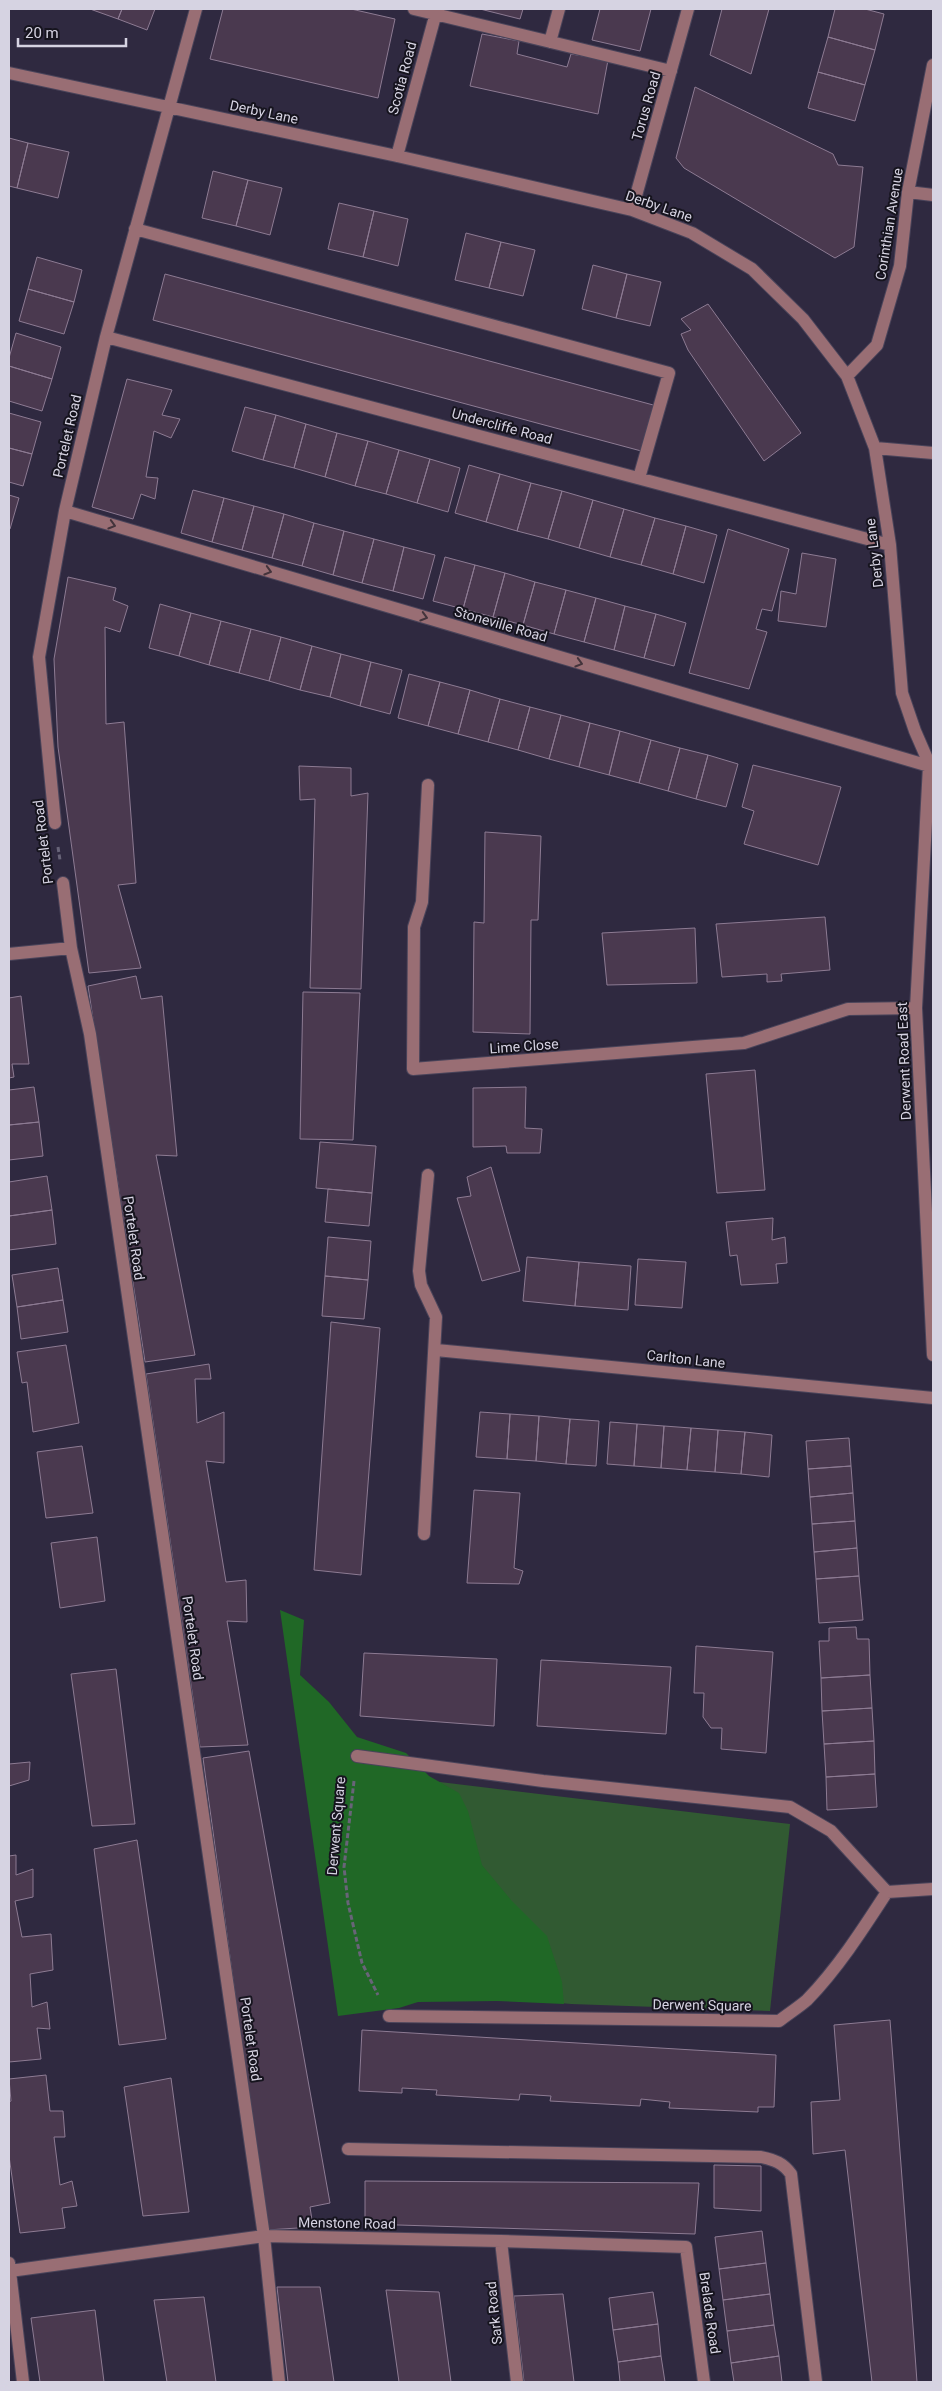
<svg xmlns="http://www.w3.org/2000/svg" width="942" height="2391" viewBox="0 0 942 2391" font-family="Roboto,sans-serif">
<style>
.green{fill:#315a32}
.forest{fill:#206826}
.building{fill:#4a394f;stroke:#8d7b93}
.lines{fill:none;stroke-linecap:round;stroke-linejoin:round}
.minor-casing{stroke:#4a445a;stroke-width:14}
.path{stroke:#686478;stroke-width:3;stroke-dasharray:5 2.5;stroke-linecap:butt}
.minor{stroke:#996e74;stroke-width:12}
.oneway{stroke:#44343c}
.labels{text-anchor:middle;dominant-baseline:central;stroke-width:4;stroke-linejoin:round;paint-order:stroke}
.street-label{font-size:14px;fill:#d6d3e2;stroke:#16141e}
</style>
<rect width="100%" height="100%" fill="#2f2940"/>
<!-- green -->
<path class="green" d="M 415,1779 L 790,1824 L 770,2011 L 571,2004 L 412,1988 Z"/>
<!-- forest -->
<path class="forest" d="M 280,1610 L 304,1620 L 300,1675 L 329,1702 L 357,1737 L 406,1753 L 429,1776 L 459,1793 L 468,1811 L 482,1865 L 511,1900 L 547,1936 L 562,1982 L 564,2004 L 497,2001 L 418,2002 L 399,2008 L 338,2016 Z"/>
<!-- building -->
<path class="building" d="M 90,9 L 122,9 L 118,19 Z
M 122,9 L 155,9 L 147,30 L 118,19 Z
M 223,9 L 351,9 L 395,19 L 378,98 L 210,59 Z
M 480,9 L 523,9 L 520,19 Z
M 600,9 L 651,9 L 640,51 L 592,40 Z
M 722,9 L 769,9 L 751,74 L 710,55 Z
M 835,9 L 865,9 L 884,14 L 875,50 L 828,37 Z
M 482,34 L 519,41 L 517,54 L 567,67 L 571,54 L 608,60 L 598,114 L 470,86 Z
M 828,37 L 875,50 L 865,85 L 818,72 Z
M 818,72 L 865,85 L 855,121 L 808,108 Z
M 695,87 L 833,154 L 838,165 L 863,167 L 854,247 L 835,258 L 684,168 L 676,158 Z
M 9,138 L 28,143 L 17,188 L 9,186 Z
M 28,143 L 69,152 L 58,198 L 17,188 Z
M 213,171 L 248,180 L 236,226 L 202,218 Z
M 248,180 L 282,188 L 270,235 L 236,226 Z
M 339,203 L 374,211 L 363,257 L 328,249 Z
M 374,211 L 408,219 L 398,266 L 363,257 Z
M 466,233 L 501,242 L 489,288 L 455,280 Z
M 501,242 L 535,250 L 523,296 L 489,288 Z
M 37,257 L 82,270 L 74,302 L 28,289 Z
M 593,265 L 627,274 L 616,318 L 582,309 Z
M 165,274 L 657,406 L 645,452 L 153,320 Z
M 627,274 L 661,282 L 650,326 L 616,318 Z
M 28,289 L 74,302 L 64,334 L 19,321 Z
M 708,304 L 801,433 L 764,461 L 688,350 L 681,334 L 691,330 L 681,319 Z
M 16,333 L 61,347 L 52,379 L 9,366 L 9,358 Z
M 9,366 L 52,379 L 42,411 L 9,401 Z
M 127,379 L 172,390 L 162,415 L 180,419 L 171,438 L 154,431 L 146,477 L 158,478 L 155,499 L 141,494 L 133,519 L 92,507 Z
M 245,407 L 276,415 L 263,460 L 232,451 Z
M 9,413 L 41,422 L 32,454 L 9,448 Z
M 276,415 L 306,424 L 294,468 L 263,460 Z
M 306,424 L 337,433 L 325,477 L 294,468 Z
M 337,433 L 368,441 L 355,486 L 325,477 Z
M 368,441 L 399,450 L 386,494 L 355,486 Z
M 9,448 L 32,454 L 23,486 L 9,482 Z
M 399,450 L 430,459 L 417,503 L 386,494 Z
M 430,459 L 460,468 L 448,512 L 417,503 Z
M 469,465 L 500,474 L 486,522 L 455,513 Z
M 500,474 L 531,483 L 517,531 L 486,522 Z
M 531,483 L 562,491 L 548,539 L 517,531 Z
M 193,490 L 224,498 L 212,542 L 181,533 Z
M 562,491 L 593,500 L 579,548 L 548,539 Z
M 9,495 L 19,498 L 10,529 L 9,529 Z
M 224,498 L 254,506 L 242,550 L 212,542 Z
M 593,500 L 624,509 L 610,557 L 579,548 Z
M 254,506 L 284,514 L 272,558 L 242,550 Z
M 624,509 L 655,518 L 641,565 L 610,557 Z
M 284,514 L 314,523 L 302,566 L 272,558 Z
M 655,518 L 686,526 L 673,574 L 641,565 Z
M 314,523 L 344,531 L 333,575 L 302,566 Z
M 686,526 L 717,535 L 704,583 L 673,574 Z
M 728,529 L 789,549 L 772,611 L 762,609 L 756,629 L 767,632 L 749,689 L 689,673 Z
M 344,531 L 374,539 L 362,583 L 333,575 Z
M 374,539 L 404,547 L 393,591 L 362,583 Z
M 404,547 L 435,555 L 423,599 L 393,591 Z
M 802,553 L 836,559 L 826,627 L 778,621 L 781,591 L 796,594 Z
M 445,557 L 475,565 L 463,609 L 433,601 Z
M 475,565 L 505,573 L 493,617 L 463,609 Z
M 505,573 L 535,582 L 523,625 L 493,617 Z
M 68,577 L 116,588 L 113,600 L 128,606 L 120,632 L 105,627 L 106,724 L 124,722 L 136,883 L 118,885 L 141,968 L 89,973 L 58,747 L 54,659 Z
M 535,582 L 566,590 L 554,634 L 523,625 Z
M 566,590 L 596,598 L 584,642 L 554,634 Z
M 596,598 L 625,606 L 614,650 L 584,642 Z
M 160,604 L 191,613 L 179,656 L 149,648 Z
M 625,606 L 656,614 L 644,658 L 614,650 Z
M 191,613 L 221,621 L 209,665 L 179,656 Z
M 656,614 L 686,623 L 674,666 L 644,658 Z
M 221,621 L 251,629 L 239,673 L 209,665 Z
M 251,629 L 281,637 L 269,681 L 239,673 Z
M 281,637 L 312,646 L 300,690 L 269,681 Z
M 312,646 L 341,654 L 330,697 L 300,690 Z
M 341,654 L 371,662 L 360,706 L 330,697 Z
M 371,662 L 402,670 L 390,714 L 360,706 Z
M 409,674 L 440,682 L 428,726 L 398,718 Z
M 440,682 L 470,690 L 458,734 L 428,726 Z
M 470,690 L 500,699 L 488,742 L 458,734 Z
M 500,699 L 530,707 L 518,750 L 488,742 Z
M 530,707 L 561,715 L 549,759 L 518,750 Z
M 561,715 L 590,723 L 579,767 L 549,759 Z
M 590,723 L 620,731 L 609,775 L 579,767 Z
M 620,731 L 651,740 L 639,783 L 609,775 Z
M 651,740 L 680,748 L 668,791 L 639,783 Z
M 680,748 L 708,755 L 696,799 L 668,791 Z
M 708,755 L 738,764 L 726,807 L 696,799 Z
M 753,765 L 841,787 L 818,865 L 744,844 L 754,811 L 742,807 Z
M 299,766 L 351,768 L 351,796 L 368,793 L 361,989 L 310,988 L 315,799 L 300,800 Z
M 485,832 L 541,836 L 538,920 L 531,920 L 530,1034 L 473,1032 L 474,922 L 484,923 Z
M 825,917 L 830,970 L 781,974 L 782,981 L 767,982 L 767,974 L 722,977 L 716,924 Z
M 695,928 L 697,983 L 607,985 L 602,933 Z
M 136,976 L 141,999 L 162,996 L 177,1156 L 156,1155 L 195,1355 L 145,1362 L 88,986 Z
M 303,992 L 360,993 L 353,1140 L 300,1139 Z
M 21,996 L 29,1064 L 12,1064 L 14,1077 L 9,1078 L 9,998 Z
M 755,1070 L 765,1190 L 717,1193 L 706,1074 Z
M 34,1087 L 39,1122 L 9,1125 L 9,1090 Z
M 526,1087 L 525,1128 L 542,1129 L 540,1153 L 507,1153 L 506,1146 L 473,1147 L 473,1088 Z
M 39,1122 L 43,1156 L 9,1160 L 9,1125 Z
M 320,1142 L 376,1146 L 372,1193 L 316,1188 Z
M 491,1167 L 520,1271 L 482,1281 L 457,1198 L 471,1196 L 467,1177 Z
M 47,1176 L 52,1210 L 9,1216 L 9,1182 Z
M 328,1189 L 372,1193 L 369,1226 L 325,1222 Z
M 52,1210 L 56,1244 L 9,1250 L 9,1216 Z
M 773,1218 L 772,1240 L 785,1237 L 787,1263 L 776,1264 L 778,1283 L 741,1285 L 737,1255 L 730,1256 L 726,1222 Z
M 328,1237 L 371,1241 L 368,1280 L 325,1276 Z
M 527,1257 L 579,1262 L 575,1306 L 523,1301 Z
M 638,1259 L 686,1262 L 682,1308 L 635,1305 Z
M 579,1262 L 631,1266 L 628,1310 L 575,1306 Z
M 58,1268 L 63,1300 L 17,1307 L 12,1275 Z
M 325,1276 L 368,1280 L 364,1319 L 322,1316 Z
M 63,1300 L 68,1332 L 21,1339 L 17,1307 Z
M 331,1322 L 380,1328 L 361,1575 L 314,1570 Z
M 66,1345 L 79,1423 L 33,1432 L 27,1382 L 22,1383 L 17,1352 Z
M 209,1364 L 211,1379 L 195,1379 L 197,1423 L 224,1412 L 224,1463 L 206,1461 L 226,1582 L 246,1580 L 247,1622 L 227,1621 L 248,1745 L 200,1747 L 146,1374 Z
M 480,1412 L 510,1414 L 507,1459 L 476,1457 Z
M 510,1414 L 539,1416 L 536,1461 L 507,1459 Z
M 539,1416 L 570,1419 L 566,1464 L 536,1461 Z
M 570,1419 L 599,1421 L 596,1466 L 566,1464 Z
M 610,1422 L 637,1424 L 634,1466 L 607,1464 Z
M 637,1424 L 664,1426 L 661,1468 L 634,1466 Z
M 664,1426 L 691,1428 L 687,1470 L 661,1468 Z
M 691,1428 L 718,1430 L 715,1472 L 687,1470 Z
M 718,1430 L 745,1432 L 741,1474 L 715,1472 Z
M 745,1432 L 772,1435 L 769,1477 L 741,1474 Z
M 849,1438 L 851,1466 L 808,1469 L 806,1441 Z
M 82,1446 L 93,1513 L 46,1518 L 37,1452 Z
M 851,1466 L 853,1493 L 810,1497 L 808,1469 Z
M 474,1490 L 520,1493 L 514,1568 L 523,1571 L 519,1584 L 467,1583 Z
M 853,1493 L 855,1521 L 812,1524 L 810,1497 Z
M 855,1521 L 857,1548 L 814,1552 L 812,1524 Z
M 97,1537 L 105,1601 L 60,1608 L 51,1543 Z
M 857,1548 L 859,1576 L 816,1579 L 814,1552 Z
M 859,1576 L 863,1620 L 819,1623 L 816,1579 Z
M 856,1627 L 857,1639 L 869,1639 L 870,1675 L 821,1678 L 819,1641 L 829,1641 L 829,1628 Z
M 696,1646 L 773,1652 L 766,1753 L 721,1749 L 722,1728 L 711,1728 L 703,1717 L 704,1693 L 694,1693 Z
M 364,1653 L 497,1659 L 494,1726 L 360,1716 Z
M 541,1660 L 671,1667 L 666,1734 L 537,1726 Z
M 116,1669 L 135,1824 L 92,1826 L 71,1674 Z
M 870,1675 L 872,1708 L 822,1711 L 821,1678 Z
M 872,1708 L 874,1741 L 824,1744 L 822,1711 Z
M 874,1741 L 875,1774 L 826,1777 L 824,1744 Z
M 249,1751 L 330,2203 L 310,2207 L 313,2227 L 267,2230 L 203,1758 Z
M 30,1762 L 29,1780 L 9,1786 L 9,1764 Z
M 875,1774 L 877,1807 L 827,1810 L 826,1777 Z
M 137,1840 L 166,2039 L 119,2045 L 94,1849 Z
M 16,1855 L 16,1875 L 33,1869 L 33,1897 L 15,1901 L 22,1937 L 51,1934 L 53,1970 L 30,1974 L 32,2007 L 47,2002 L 50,2029 L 37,2028 L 41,2059 L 9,2062 L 9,1856 Z
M 890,2020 L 908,2257 L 917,2382 L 872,2382 L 845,2150 L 813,2154 L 811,2102 L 840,2100 L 834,2025 Z
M 362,2030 L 776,2055 L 774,2107 L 758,2107 L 758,2112 L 669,2108 L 670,2102 L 641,2099 L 640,2106 L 550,2101 L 551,2096 L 520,2094 L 519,2100 L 436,2095 L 437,2090 L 402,2088 L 402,2093 L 359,2091 Z
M 46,2075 L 50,2111 L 63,2111 L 65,2137 L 54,2137 L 60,2185 L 72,2181 L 77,2206 L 62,2208 L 65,2228 L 20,2233 L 9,2156 L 9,2102 L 11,2101 L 9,2079 Z
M 171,2078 L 189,2212 L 143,2216 L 124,2087 Z
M 714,2165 L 761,2166 L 761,2211 L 714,2208 Z
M 365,2181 L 699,2183 L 695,2234 L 365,2224 Z
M 762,2231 L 766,2263 L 719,2269 L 715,2237 Z
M 766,2263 L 770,2294 L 723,2300 L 719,2269 Z
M 277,2287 L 320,2287 L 334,2382 L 288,2382 Z
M 386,2290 L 439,2292 L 451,2382 L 399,2382 Z
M 653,2292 L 658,2324 L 613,2330 L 609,2298 Z
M 563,2294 L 574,2382 L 524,2382 L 514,2296 Z
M 770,2294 L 774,2325 L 727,2331 L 723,2300 Z
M 204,2297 L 216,2382 L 167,2382 L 154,2300 Z
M 95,2310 L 104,2382 L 40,2382 L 31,2318 Z
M 658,2324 L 661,2356 L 618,2362 L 613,2330 Z
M 774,2325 L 779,2356 L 731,2363 L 727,2331 Z
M 661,2356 L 665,2382 L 620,2382 L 618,2362 Z
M 779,2356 L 782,2382 L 734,2382 L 731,2363 Z"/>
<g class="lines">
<!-- minor casing -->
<g class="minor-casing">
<path id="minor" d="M 414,9 L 671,71
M 550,42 L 559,9
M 9,73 L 397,156 L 632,210 L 692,233 L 752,269 L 803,319 L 847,376 L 875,448 L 890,545 L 902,693 L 915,731 L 932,770
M 397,156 L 437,9
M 908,192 L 933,195
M 632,210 L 688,9
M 135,229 L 669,373 L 639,478
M 106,337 L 890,545
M 847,376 L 877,345 L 900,266 L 908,192 L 933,65
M 875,448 L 933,453
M 65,511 L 929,766 L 916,1008 L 933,1355
M 428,785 L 422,902 L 414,927 L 413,1069 L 744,1043 L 848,1009 L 916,1008
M 55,823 L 39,657 L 65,511 L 106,337 L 196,9
M 63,883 L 71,948 L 90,1034 L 264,2236 L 279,2382
M 9,954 L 71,948
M 436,1350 L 933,1398
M 424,1534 L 436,1317 L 421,1285 L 419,1271 L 428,1175
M 357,1756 L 543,1781 L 790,1807 L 831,1831 L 887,1892
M 389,2016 L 779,2021 C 788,2014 799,2007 807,2000 C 838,1968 863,1929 887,1892 L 933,1889
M 348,2149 L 761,2157 C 775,2160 783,2163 791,2174 L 816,2382
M 501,2241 L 517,2382
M 9,2263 L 23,2382
M 10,2271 L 264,2236 L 501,2241 L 686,2247 L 704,2382"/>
</g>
<!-- path -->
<path class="path" d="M 58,847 L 60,860
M 354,1781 L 344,1867 L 348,1903 L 362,1963 L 378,1995"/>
<!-- minor -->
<use href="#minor" class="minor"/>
</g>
<!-- one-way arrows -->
<defs><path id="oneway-chevron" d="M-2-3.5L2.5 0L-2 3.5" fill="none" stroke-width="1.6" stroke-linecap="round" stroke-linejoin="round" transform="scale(1.25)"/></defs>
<g class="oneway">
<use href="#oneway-chevron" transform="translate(112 525) rotate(16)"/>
<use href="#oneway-chevron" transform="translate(268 571) rotate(16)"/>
<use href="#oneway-chevron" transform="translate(424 617) rotate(16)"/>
<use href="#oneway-chevron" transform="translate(579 663) rotate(16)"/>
</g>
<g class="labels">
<!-- street labels -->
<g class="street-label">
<text transform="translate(402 78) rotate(-75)">Scotia Road</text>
<text transform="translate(646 106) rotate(-74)">Torus Road</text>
<text transform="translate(264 112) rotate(12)">Derby Lane</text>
<text transform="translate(659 206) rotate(19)">Derby Lane</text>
<text transform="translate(889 224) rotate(-81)">Corinthian Avenue</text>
<text transform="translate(502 426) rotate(15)">Undercliffe Road</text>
<text transform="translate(67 436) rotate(-77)">Portelet Road</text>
<text transform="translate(874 553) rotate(-97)">Derby Lane</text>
<text transform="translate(501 624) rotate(16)">Stoneville Road</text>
<text transform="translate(43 842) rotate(-97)">Portelet Road</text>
<text transform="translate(524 1046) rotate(-4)">Lime Close</text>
<text transform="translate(904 1061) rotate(-92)">Derwent Road East</text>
<text transform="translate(134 1238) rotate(82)">Portelet Road</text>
<text transform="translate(686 1359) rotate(6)">Carlton Lane</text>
<text transform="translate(193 1638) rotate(82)">Portelet Road</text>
<text transform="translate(336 1826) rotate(-85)">Derwent Square</text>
<text transform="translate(702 2005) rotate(1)">Derwent Square</text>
<text transform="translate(251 2039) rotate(82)">Portelet Road</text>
<text transform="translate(347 2223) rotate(1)">Menstone Road</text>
<text transform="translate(494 2313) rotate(-96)">Sark Road</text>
<text transform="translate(710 2313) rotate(82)">Brelade Road</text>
</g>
</g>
<!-- border -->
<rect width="942" height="2391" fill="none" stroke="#d6d3e2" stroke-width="20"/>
<!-- scale -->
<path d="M18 38v8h108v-8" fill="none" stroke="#d6d3e2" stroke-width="2.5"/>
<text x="25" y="38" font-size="15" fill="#d6d3e2" stroke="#16141e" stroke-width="4" paint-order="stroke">20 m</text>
</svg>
